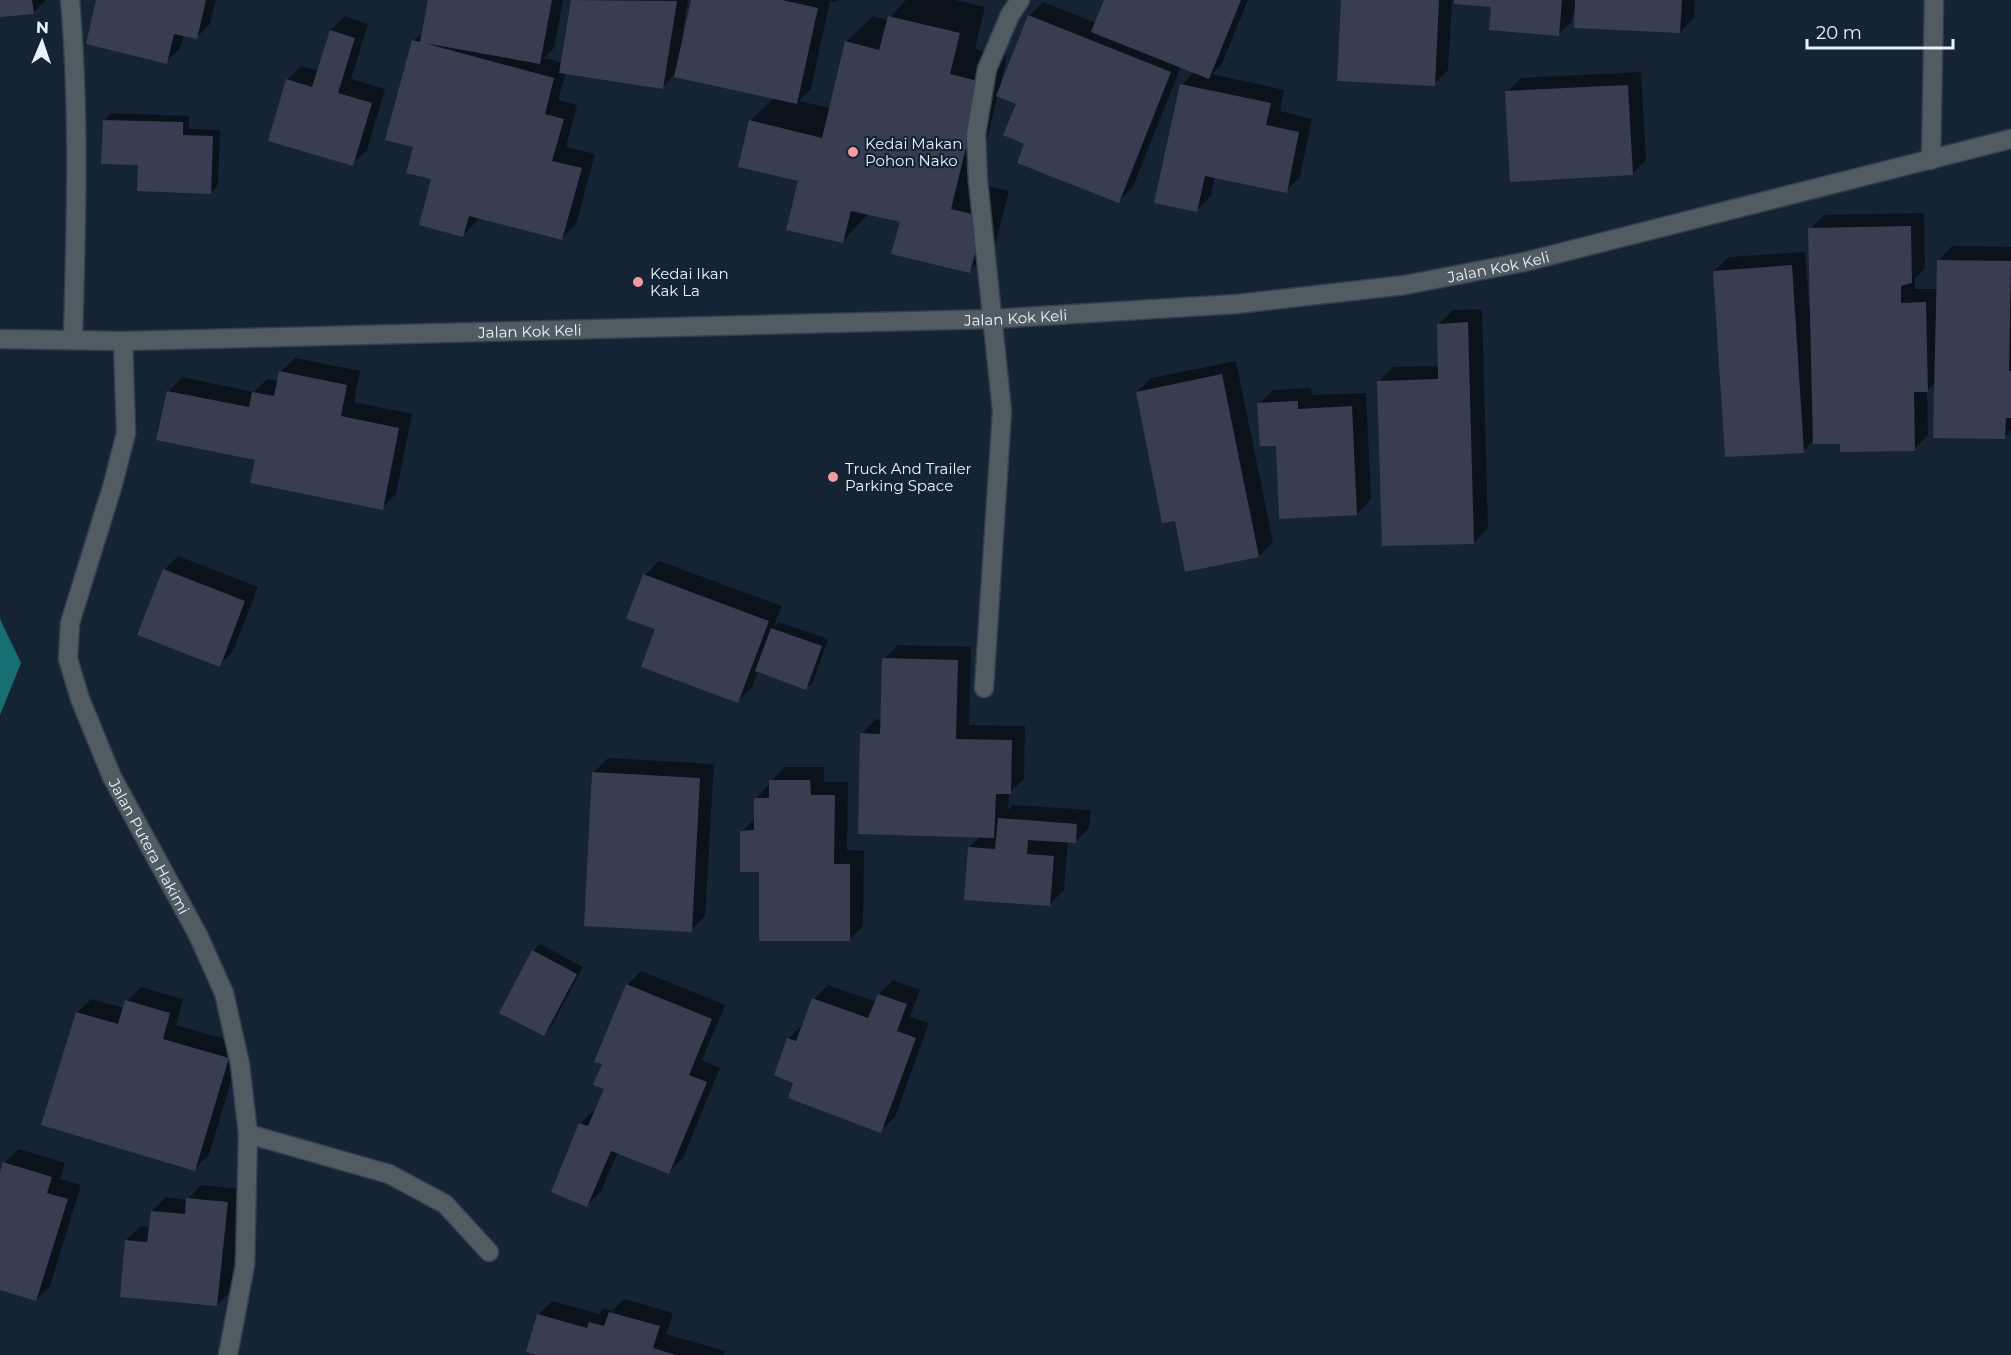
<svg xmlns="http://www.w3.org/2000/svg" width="2011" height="1355" viewBox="0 0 2011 1355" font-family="Montserrat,sans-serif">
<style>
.water{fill:#186f73}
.shadow{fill:#0007}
.building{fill:#383d52}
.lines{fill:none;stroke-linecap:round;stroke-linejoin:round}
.minor-casing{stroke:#324150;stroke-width:21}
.minor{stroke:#505c61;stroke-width:18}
.poi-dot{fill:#f49aa3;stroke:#142434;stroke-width:2}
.labels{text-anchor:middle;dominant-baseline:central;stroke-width:4.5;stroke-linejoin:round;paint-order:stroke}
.poi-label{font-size:15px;fill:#e7f2fd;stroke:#142434;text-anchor:start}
.street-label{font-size:15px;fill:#e7f2fd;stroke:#142434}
</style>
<rect width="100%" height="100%" fill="#142434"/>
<!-- water -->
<path class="water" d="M 0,619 L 21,663 L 0,715 Z"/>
<!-- shadow -->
<path class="shadow" d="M 0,0 L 46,0 L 33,13 L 0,15 Z
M 97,0 L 216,0 L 210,24 L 196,38 L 184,35 L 180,48 L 166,62 Z
M 429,0 L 563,0 L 554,48 L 544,58 L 563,63 L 572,0 L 688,0 L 683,32 L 685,33 L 693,0 L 837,0 L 835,2 L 830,1 L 811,89 L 799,101 L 830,108 L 846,42 L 873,16 L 888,20 L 906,0 L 955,0 L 985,7 L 975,49 L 1007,56 L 1001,83 L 1002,83 L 1029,16 L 1043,2 L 1096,23 L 1106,0 L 1248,0 L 1222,64 L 1212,74 L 1284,90 L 1280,111 L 1312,119 L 1300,177 L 1286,191 L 1215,176 L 1211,196 L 1197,210 L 1182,85 L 1194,72 L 1181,67 L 1133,187 L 1119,201 L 1026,143 L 1018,103 L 998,95 L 976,183 L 1009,191 L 995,245 L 969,271 L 902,221 L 869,213 L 842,242 L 800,180 L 750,121 L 774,98 L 674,75 L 662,88 L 566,72 L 558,100 L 577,105 L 566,147 L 595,154 L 576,224 L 562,238 L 478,217 L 477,221 L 463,235 L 415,146 L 413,41 L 424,31 Z
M 1343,0 L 1452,0 L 1448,70 L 1434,84 Z
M 1456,0 L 1695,0 L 1694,18 L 1680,32 L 1573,11 L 1572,21 L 1558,35 L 1492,6 Z
M 345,16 L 368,24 L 351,79 L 385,89 L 367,150 L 352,164 L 287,80 L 301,66 L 319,71 L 331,30 Z
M 1641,72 L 1646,160 L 1632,174 L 1507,92 L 1521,78 Z
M 111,113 L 189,116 L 189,129 L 220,130 L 218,186 L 211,192 L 139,163 L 105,120 Z
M 1924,213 L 1925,268 L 1915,278 L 1915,289 L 1938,289 L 1938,261 L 1952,246 L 2011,247 L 2011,431 L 2005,437 L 1936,382 L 1927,391 L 1928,435 L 1914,450 L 1814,440 L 1803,451 L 1714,271 L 1729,257 L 1805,252 L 1809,306 L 1812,306 L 1810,229 L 1824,215 Z
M 1482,309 L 1488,528 L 1474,543 L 1379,381 L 1393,367 L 1440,366 L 1439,324 L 1453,310 Z
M 295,358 L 360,371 L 354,402 L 412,414 L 396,494 L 382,508 L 257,459 L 168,392 L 182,377 L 254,392 L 267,379 L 279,381 L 280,372 Z
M 1236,361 L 1273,542 L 1259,556 L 1176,520 L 1137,392 L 1151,378 Z
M 1311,388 L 1312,395 L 1366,393 L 1371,499 L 1357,514 L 1278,444 L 1259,404 L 1273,390 Z
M 178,556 L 258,587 L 233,651 L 219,665 L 164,570 Z
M 659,561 L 782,606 L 774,626 L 779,622 L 828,639 L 813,682 L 806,688 L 758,671 L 752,687 L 738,701 L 657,628 L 645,575 Z
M 898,645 L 971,647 L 969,725 L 1025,726 L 1024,779 L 1009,793 L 1008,810 L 1013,805 L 1091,810 L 1089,828 L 1075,842 L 1068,841 L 1064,890 L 1050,904 L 969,847 L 981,836 L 862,734 L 876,719 L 882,720 L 884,659 Z
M 608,758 L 714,764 L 705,916 L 691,930 L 594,772 Z
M 784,767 L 824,767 L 824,782 L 848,782 L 847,850 L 864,851 L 863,926 L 849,940 L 760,871 L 742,831 L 756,818 L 756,799 Z
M 540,944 L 583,967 L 551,1027 L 544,1034 L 533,951 Z
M 641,971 L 725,1005 L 702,1060 L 720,1068 L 683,1158 L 669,1172 L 618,1152 L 601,1191 L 587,1205 L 580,1124 L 594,1110 L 596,1110 L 605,1088 L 604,1063 L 627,985 Z
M 893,980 L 920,990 L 910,1017 L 929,1023 L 895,1117 L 880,1131 L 795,1082 L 788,1039 L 802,1025 L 814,999 L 828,985 L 876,1002 L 879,994 Z
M 141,987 L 183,999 L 176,1025 L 242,1044 L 209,1155 L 194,1169 L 77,1013 L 91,999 L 124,1008 L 127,1001 Z
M 19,1149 L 65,1163 L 60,1179 L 81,1185 L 50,1286 L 36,1300 L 0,1289 L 0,1178 L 4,1163 Z
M 201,1185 L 241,1189 L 231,1291 L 217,1305 L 126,1240 L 141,1226 L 151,1227 L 152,1211 L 166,1197 L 187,1200 Z
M 624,1299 L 673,1313 L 666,1334 L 725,1351 L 724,1355 L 541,1355 L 538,1315 L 552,1301 L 599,1314 L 604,1308 L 612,1311 Z"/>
<!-- building -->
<path class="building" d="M 0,0 L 32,0 L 34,14 L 0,17 Z
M 96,0 L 206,0 L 197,39 L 174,34 L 167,64 L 86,44 Z
M 428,0 L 552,0 L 540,64 L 424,43 L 554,78 L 545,114 L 564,119 L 552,161 L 582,168 L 562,240 L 469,216 L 463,237 L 419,225 L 431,179 L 406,173 L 413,147 L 385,140 L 412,40 L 420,42 Z
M 571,0 L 677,1 L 663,89 L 559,73 Z
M 691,0 L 782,0 L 818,8 L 797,104 L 674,77 Z
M 1104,0 L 1241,0 L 1209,79 L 1091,32 Z
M 1341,0 L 1439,0 L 1435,86 L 1337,81 Z
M 1454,0 L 1562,0 L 1559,36 L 1489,30 L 1491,7 L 1454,4 Z
M 1575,0 L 1682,0 L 1680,33 L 1574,28 Z
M 1028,15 L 1171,72 L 1119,203 L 1017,163 L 1024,144 L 1003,135 L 1016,104 L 996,96 Z
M 888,16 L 960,33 L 950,74 L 982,82 L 951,209 L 984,217 L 970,273 L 891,254 L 900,222 L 851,211 L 843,243 L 786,230 L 798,181 L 738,167 L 749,120 L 822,138 L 845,41 L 879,50 Z
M 330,30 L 355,38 L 338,93 L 372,103 L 353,166 L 268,141 L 286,79 L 312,87 Z
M 1180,84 L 1271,103 L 1266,125 L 1299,132 L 1287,193 L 1205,176 L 1197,212 L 1154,203 Z
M 1628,85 L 1633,175 L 1510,182 L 1505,91 Z
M 103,120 L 183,122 L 183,135 L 213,136 L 211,194 L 137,191 L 138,165 L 101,164 Z
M 1911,226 L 1912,283 L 1901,286 L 1901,303 L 1926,302 L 1928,392 L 1914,392 L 1915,451 L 1840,452 L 1840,444 L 1813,444 L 1808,228 Z
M 1937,260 L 2011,261 L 2009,371 L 2011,371 L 2011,418 L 2006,418 L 2005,439 L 1933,438 Z
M 1792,265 L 1804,453 L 1725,457 L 1713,271 Z
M 1468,322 L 1474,544 L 1382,546 L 1377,381 L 1438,379 L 1437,324 Z
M 279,371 L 347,385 L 341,416 L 399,428 L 383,510 L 250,483 L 255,460 L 156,440 L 167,391 L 249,407 L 252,392 L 274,396 Z
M 1222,374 L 1259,557 L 1185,572 L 1175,521 L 1162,523 L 1136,392 Z
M 1298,401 L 1298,409 L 1352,406 L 1357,515 L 1279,519 L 1276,446 L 1260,446 L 1257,403 Z
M 163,569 L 245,601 L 220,667 L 137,635 Z
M 643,574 L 769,621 L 738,703 L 641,667 L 655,629 L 626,619 Z
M 771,628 L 822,646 L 806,690 L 755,671 Z
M 882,658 L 958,660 L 956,739 L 1012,740 L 1011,794 L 996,794 L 994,838 L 858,834 L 860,733 L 880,734 Z
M 592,772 L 700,778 L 692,932 L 584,926 Z
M 769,780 L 810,780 L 811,795 L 835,795 L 834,864 L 850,864 L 850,941 L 759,941 L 759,872 L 740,872 L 740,831 L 754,830 L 754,798 L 769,798 Z
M 998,818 L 1077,824 L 1076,843 L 1028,840 L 1027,854 L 1054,856 L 1050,906 L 964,900 L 968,847 L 995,849 Z
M 532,950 L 577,974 L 544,1036 L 499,1013 Z
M 626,984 L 712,1019 L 689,1075 L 707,1082 L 669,1174 L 611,1151 L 587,1207 L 551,1192 L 579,1123 L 588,1126 L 604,1089 L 593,1085 L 602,1064 L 594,1062 Z
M 878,994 L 907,1004 L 897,1031 L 916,1038 L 881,1133 L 788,1098 L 793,1083 L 774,1075 L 787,1038 L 796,1041 L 812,998 L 868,1018 Z
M 125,1000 L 170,1013 L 163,1039 L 229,1058 L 195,1171 L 41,1125 L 76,1012 L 118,1024 Z
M 3,1162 L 52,1177 L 47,1193 L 68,1199 L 36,1301 L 0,1290 L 0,1172 Z
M 186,1198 L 228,1202 L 217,1306 L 120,1297 L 125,1240 L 147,1242 L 151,1211 L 185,1214 Z
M 609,1312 L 660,1326 L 653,1348 L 676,1355 L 536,1355 L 526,1352 L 537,1314 L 587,1328 L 589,1322 L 604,1326 Z"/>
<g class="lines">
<!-- minor casing -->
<g class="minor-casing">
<g id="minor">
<path d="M 70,0 C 80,113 76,226 73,339"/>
<path d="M 1931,160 L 1934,0"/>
<path id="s1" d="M 0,339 L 123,341 L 992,319 L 1237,304 L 1405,285 L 1524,262 L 2011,139"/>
<path id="s2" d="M 123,341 L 126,433 L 113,484 L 70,623 L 68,659 L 80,699 L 112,777 L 198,935 L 224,993 L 240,1064 L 248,1134 L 245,1265 L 228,1355"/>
<path d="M 984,688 L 1002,411 L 978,181 L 976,134 L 987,69 L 1010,15 L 1020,0"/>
<path d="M 248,1134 L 389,1174 L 445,1204 L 489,1252"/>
</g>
</g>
<!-- minor -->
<use href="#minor" class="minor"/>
</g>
<!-- markers -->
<g class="poi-dot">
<circle cx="853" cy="152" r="6"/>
<circle cx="638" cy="282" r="6"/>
<circle cx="833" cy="477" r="6"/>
</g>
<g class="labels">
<!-- poi labels -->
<g class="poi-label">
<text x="865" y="143">Kedai Makan<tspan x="865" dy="17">Pohon Nako</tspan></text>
<text x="650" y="273">Kedai Ikan<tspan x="650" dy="17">Kak La</tspan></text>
<text x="845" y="468">Truck And Trailer<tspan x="845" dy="17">Parking Space</tspan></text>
</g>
<!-- street labels -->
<g class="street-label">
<text stroke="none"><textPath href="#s1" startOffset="1502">Jalan Kok Keli</textPath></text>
<text stroke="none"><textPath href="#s1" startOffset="1016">Jalan Kok Keli</textPath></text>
<text stroke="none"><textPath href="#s1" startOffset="530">Jalan Kok Keli</textPath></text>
<text stroke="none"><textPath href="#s2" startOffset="531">Jalan Putera Hakimi</textPath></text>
</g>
</g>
<!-- north arrow -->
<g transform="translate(42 42) rotate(2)" stroke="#142434" stroke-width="4.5" paint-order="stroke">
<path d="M0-4.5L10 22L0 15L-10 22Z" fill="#e7f2fd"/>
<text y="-9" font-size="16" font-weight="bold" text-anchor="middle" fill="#e7f2fd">N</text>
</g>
<!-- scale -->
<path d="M1807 39v9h146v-9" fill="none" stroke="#e7f2fd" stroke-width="3"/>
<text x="1816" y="39" font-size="18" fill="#e7f2fd" stroke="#142434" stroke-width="4.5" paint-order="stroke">20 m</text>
</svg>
